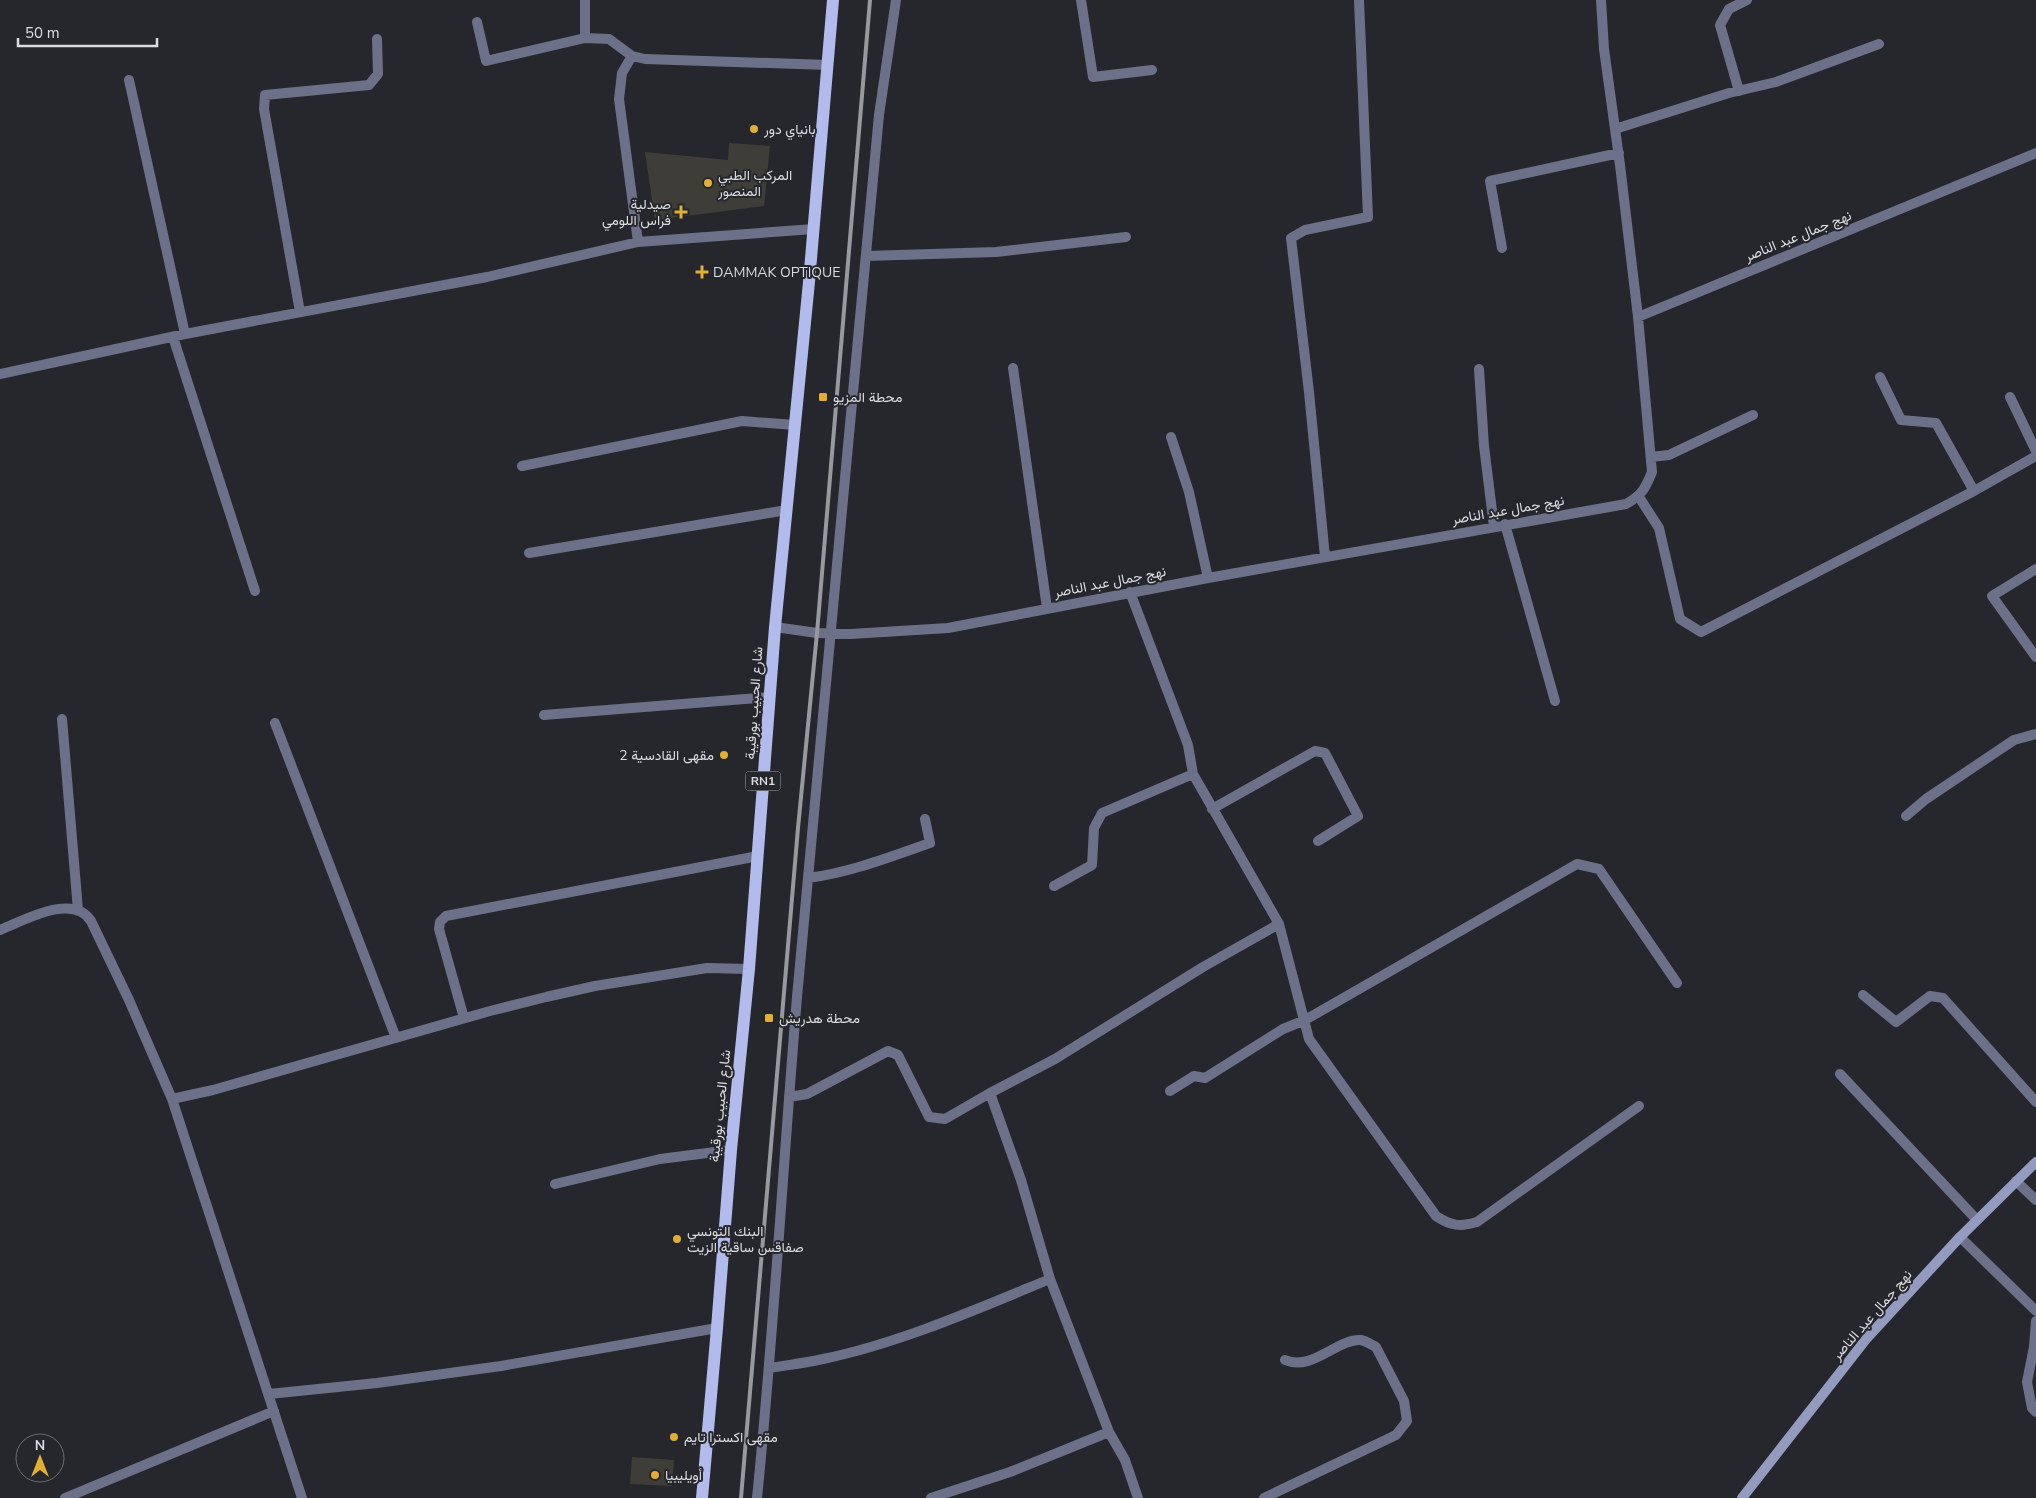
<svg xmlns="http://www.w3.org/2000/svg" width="2036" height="1498" viewBox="0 0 2036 1498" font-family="'Nunito Sans',Vazirmatn,sans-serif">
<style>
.building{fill:#3f3d37}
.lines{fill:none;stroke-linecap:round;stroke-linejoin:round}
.street{stroke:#6c7189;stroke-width:10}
.secondary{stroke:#939bc1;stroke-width:10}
.primary{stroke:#b1bced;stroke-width:12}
.rail{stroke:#98999d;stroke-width:4}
.poi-dot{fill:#e1af34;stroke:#25272c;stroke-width:2}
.labels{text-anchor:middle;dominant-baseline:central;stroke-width:4;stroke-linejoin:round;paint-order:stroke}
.shield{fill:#25272c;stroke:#a4a6a9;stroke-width:1}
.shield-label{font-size:12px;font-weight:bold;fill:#dbdcdf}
.poi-label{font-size:14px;fill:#dbdcdf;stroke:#25272c;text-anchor:start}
.street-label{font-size:14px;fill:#dbdcdf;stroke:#25272c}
</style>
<rect width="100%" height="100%" fill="#25272c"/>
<!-- building -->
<path class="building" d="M 729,143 L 770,146 L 764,206 L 655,220 L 645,152 L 728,160 Z
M 632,1457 L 674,1460 L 672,1486 L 630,1484 Z"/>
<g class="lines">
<!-- street -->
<path class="street" d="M 585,0 L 585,38 L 609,39 L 632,56 L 645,59 L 828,65
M 1081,0 L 1093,77 L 1152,70
M 1601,0 L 1604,49 L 1620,165 L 1638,317
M 477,22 L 486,61 L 585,38
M 632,56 L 622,73 L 619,99 L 638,242
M 129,80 L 185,334
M 1739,91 L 1720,25 L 1729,9 L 1747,0
M 1615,129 L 1729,93 L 1776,82 L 1879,44
M 1502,248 L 1490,181 L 1619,153
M 866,256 L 996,252 L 1126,237
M 300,312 L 264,109 L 265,95 L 369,85 L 378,74 L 377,39
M 173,337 L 255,591
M 1013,368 L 1047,608
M 1479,369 L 1484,446 L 1494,527
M 0,374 L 185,334 L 487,277 L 638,242 L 814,229
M 2010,397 L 2036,451
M 1171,437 L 1189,492 L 1208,578
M 1651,457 L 1669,455 L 1753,415
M 522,466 L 742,421 L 795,425
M 1974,491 L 2036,456
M 1639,497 L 1659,528 L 1680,619 L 1701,632 L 1974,491 L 1936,423 L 1901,420 L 1880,377
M 1505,524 L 1555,701
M 529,553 L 787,510
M 1325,557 L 1309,392 L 1291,238 L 1305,230 L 1368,217 L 1359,0
M 2036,569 L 1992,596 L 2036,657
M 1130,592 L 1188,745 L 1193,774 L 1279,924 L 1309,1039 L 1436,1216 C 1451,1226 1460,1227 1477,1222 L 1639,1106
M 775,627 L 817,633 L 851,634 L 948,628 L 1208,578 L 1626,504 C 1642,495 1645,489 1652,472 L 1638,317 L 2036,153
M 544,715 L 769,697
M 62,719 L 78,910
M 275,723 L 396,1038
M 1212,809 L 1315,751 L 1325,753 L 1358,816 L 1318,841
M 1906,816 L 1926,799 L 2014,740 L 2036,734
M 808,878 C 849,873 890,857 930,843 L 925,819
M 1054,886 L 1092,865 L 1094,828 L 1102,813 L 1193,774
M 0,930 C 23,921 73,892 91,921 L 129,1000 L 172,1099 L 302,1498
M 1863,995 L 1896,1022 L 1930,996 L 1943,998 L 2036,1102
M 464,1018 L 439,929 L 440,922 L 446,916 L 758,856
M 1840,1074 L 1977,1220
M 1170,1091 L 1194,1076 L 1205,1078 L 1283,1029 L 1305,1020 L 1577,864 L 1599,869 L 1677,983
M 789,1097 L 807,1094 L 888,1051 L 898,1055 L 929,1117 L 945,1119 L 990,1093
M 172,1099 L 213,1090 L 490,1011 L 546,997 L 595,986 L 707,968 L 749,969
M 2016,1181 L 2036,1200
M 555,1184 L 660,1159 L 731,1150
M 1960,1237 L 2036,1311
M 1050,1279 L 1021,1180 L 990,1093 L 1055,1059 L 1203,967 L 1279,924
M 2036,1321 L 2034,1347 L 2027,1382 L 2032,1408 L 2036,1412
M 770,1368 C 788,1365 805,1363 823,1359 C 900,1343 977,1309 1050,1279 L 1109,1432 L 1125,1460 L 1138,1498
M 269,1394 L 377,1383 L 501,1366 L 717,1328
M 65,1498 L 274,1411
M 757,1498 C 774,1331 783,1164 797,997 C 823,703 852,409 879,115 L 896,0
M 931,1498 L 1010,1472 L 1109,1432
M 1264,1498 L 1396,1435 L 1407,1421 L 1404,1401 L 1376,1347 C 1372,1345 1366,1341 1361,1340 C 1338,1338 1312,1372 1285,1360"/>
<!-- secondary -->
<path class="secondary" d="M 1742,1498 L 1867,1338 L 1960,1237 L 2036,1162"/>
<!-- primary -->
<path class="primary" d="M 702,1498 L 717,1328 L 731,1150 L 749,969 L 775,627 L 809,282 L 833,0"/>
<!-- rail -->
<path class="rail" d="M 741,1498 L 798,828 L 817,633 L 870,0"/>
</g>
<!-- markers -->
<g class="poi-dot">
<circle cx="754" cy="129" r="5"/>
<circle cx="708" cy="183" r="5"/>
<path d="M678.5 204.5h5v5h5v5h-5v5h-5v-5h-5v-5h5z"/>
<path d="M699.5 264.5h5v5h5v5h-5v5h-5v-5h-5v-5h5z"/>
<rect x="818" y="392" width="10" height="10" rx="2.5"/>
<circle cx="724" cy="755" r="5"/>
<rect x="764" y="1013" width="10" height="10" rx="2.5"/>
<circle cx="677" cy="1239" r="5"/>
<circle cx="674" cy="1437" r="5"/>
<circle cx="655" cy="1475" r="5"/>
</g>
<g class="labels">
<!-- shield labels -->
<rect class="shield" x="745.5" y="771.5" width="35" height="19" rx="4"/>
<g class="shield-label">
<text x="763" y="781">RN1</text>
</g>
<!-- poi labels -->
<g class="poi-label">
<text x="764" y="129">بانياي دور</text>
<text x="718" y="175">المركب الطبي<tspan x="718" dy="16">المنصور</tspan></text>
<text x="671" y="204" text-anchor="end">صيدلية<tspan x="671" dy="16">فراس اللومي</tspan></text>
<text x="713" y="272">DAMMAK OPTIQUE</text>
<text x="833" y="397">محطة المزيو</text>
<text x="714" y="755" text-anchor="end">مقهى القادسية 2</text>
<text x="779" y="1018">محطة هدريش</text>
<text x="687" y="1231">البنك التونسي<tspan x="687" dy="16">صفاقس ساقية الزيت</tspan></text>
<text x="684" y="1437">مقهى اكسترا تايم</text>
<text x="665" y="1475">أويليبيا</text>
</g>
<!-- street labels -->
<g class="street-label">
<text transform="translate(1798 236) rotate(-22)">نهج جمال عبد الناصر</text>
<text transform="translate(1508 510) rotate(-10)">نهج جمال عبد الناصر</text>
<text transform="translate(1110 582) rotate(-11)">نهج جمال عبد الناصر</text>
<text transform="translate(754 703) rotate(-86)">شارع الحبيب بورقيبة</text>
<text transform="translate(720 1106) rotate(-84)">شارع الحبيب بورقيبة</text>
<text transform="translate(1872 1315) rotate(-49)">نهج جمال عبد الناصر</text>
</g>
</g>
<!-- north arrow -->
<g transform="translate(40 1458)"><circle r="24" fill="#25272c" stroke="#6e6f74"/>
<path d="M0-4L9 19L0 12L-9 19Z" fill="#e1af34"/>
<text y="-8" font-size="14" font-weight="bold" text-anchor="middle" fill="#dbdcdf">N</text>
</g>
<!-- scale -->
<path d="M18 38v8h139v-8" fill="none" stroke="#dbdcdf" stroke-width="2.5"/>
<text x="25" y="38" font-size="15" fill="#dbdcdf" stroke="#25272c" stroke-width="4" paint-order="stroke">50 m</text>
</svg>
